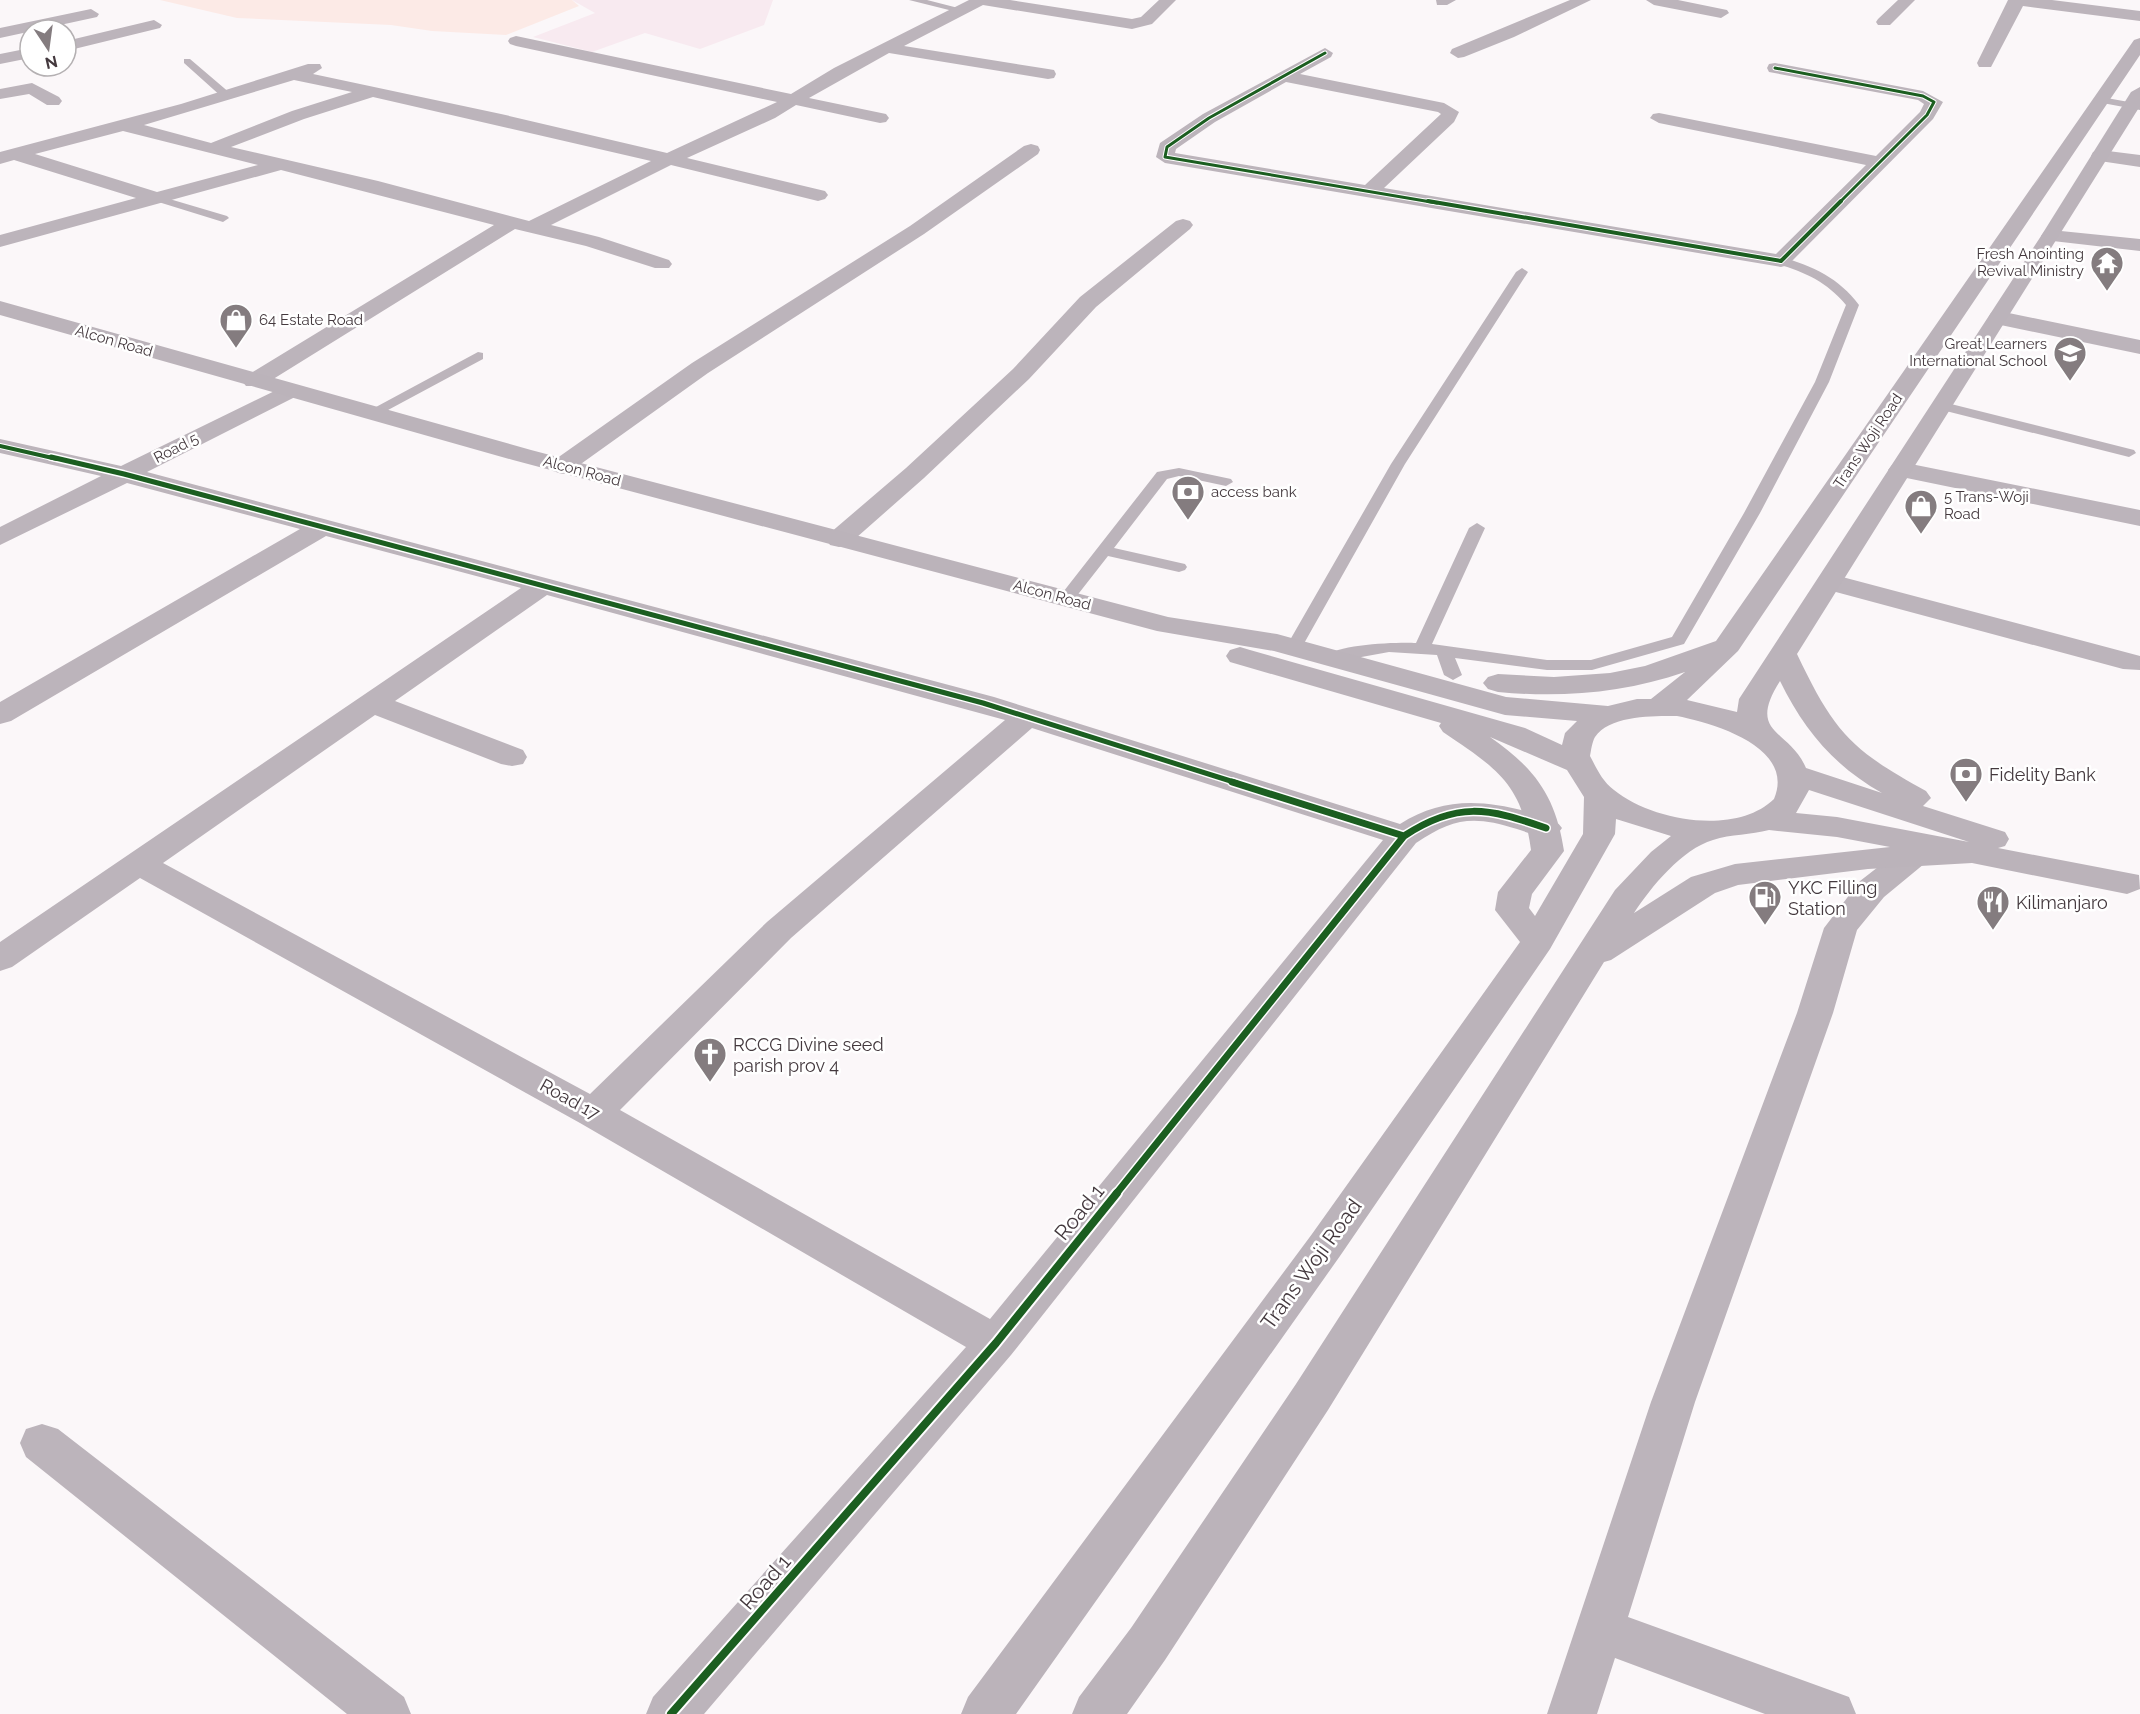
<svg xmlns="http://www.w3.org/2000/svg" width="2140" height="1714" viewBox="0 0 2140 1714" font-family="Raleway,sans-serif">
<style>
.built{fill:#f8eaf0}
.green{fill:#fceae6}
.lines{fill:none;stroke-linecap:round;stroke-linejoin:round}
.service{fill:#bcb4bb;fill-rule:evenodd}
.minor{fill:#bcb4bb;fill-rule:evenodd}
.secondary{fill:#bbb3ba;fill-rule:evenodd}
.cycleway-far4-casing{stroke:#fff;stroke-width:5}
.cycleway-far3-casing{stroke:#fff;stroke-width:6}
.cycleway-far2-casing{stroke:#fff;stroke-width:8}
.cycleway-far1-casing{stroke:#fff;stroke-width:10}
.cycleway-casing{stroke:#fff;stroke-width:12}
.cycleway-far4{stroke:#1b5e20;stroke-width:3}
.cycleway-far3{stroke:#1b5e20;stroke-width:4}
.cycleway-far2{stroke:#1b5e20;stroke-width:5}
.cycleway-far1{stroke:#1b5e20;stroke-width:7}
.cycleway{stroke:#1b5e20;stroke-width:8}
.labels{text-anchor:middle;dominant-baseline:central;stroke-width:5;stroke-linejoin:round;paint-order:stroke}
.far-poi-label{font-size:15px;fill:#44393e;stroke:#fff;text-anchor:start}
.far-street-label{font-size:15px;fill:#44393e;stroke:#fff}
.poi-label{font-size:18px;fill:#44393e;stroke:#fff;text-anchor:start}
.street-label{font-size:18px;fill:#44393e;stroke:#fff}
.near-street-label{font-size:21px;fill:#44393e;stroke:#fff}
</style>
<rect width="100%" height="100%" fill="#fbf7f9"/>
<!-- built -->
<path class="built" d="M 572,0 L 773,0 L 764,25 L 700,49 L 645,33 L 592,52 L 533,37 L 595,13 Z"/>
<!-- green -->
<path class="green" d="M 160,0 L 572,0 L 579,6 L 506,35 L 432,31 L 391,25 L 237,18 Z"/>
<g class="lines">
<!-- service -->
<path class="service" d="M 909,0 L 927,0 L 966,10 L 961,13 Z
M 184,59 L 190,59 L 231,94 L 231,98 L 223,98 L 184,63 Z
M 2101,97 L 2140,104 L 2140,110 L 2097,102 L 2097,98 Z
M 156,195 L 227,216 L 229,218 L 223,222 L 152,200 L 152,196 Z
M 1781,257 C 1813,266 1839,278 1859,305 L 1829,382 L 1760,513 L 1684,644 L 1592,670 L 1547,670 L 1455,658 L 1462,675 L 1453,680 L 1444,675 L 1437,655 L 1389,652 L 1334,662 L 1328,661 L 1325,657 C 1336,644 1398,642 1416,643 L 1469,528 L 1477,523 L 1485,528 L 1432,644 L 1547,660 L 1591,660 L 1672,637 L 1744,513 L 1815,382 L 1846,305 C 1827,282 1805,272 1777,264 L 1777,258 Z
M 1522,268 L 1528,272 L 1405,464 L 1302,647 L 1294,652 L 1288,651 L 1286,647 L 1391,464 L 1516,272 Z
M 478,352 L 483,353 L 483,359 L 375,417 L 365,417 L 363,414 Z
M 1943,402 L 2134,450 L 2136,453 L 2129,457 L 1938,409 L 1936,406 Z
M 1179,468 L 1231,479 L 1233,482 L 1226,486 L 1179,476 L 1167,479 L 1114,548 L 1185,564 L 1187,567 L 1185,570 L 1179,572 L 1108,556 L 1072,602 L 1060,602 L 1058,599 L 1060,596 L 1157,472 Z"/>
<!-- minor -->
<path class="minor" d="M 969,0 L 1010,0 L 1132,19 L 1141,17 L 1159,0 L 1176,0 L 1152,24 L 1132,29 L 983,5 L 904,46 L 1048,69 L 1054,70 L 1056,74 L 1054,78 L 1048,79 L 889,53 L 809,98 L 886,114 L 889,118 L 886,122 L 880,123 L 796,105 L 775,118 L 687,158 L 825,191 L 828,195 L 825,199 L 818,201 L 671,165 L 551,225 L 599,237 L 669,260 L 672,264 L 669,268 L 655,268 L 586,246 L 515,229 L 262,386 L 246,386 L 242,381 L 246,376 L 494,225 L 281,170 L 0,247 L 0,235 L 136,198 L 14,160 L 0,164 L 0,152 L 181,104 L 308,64 L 320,64 L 322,68 L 313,74 L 501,114 L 667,153 L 777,102 L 516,46 L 510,44 L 508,41 L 510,38 L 516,36 L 791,94 L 834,68 ZM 294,80 L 352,92 L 292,111 L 211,143 L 144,125 ZM 373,97 L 651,161 L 529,221 L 378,181 L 231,147 L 304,119 ZM 123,131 L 258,165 L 157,192 L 35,154 Z
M 1436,0 L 1456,0 L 1447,5 L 1437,5 Z
M 1570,0 L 1591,0 L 1514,37 L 1464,57 L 1458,58 L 1450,53 L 1452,49 Z
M 1646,0 L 1678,0 L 1727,10 L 1729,13 L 1721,18 L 1654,5 Z
M 1898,0 L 1915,0 L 1890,25 L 1878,25 L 1876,22 L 1878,19 Z
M 2008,0 L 2052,0 L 2140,11 L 2140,21 L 2023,6 L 1991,67 L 1979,67 L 1977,63 Z
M 91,9 L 99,14 L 97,17 L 0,38 L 0,28 Z
M 154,20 L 162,25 L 160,28 L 66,51 L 66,41 Z
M 30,48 L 30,58 L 0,64 L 0,54 Z
M 1325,48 L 1333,53 L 1331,57 L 1300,74 L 1444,103 L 1459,112 L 1454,122 L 1384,188 L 1776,254 L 1866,165 L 1659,123 L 1650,118 L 1653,114 L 1659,113 L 1876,156 L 1920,112 L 1924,104 L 1918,100 L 1769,72 L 1767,68 L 1769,64 L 1775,63 L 1923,91 L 1943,102 L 1933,119 L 1788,265 L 1781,267 L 1165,163 L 1156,157 L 1160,143 L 1203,114 ZM 1286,82 L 1438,112 L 1441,114 L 1365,185 L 1175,153 L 1176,149 L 1215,122 Z
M 32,83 L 59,97 L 62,101 L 59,105 L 47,105 L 29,94 L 0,99 L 0,89 Z
M 1031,144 L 1038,146 L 1040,150 L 1038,154 L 924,234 L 708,373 L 571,471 L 562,474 L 553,471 L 549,466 L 553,461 L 692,363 L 910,226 L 1024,146 Z
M 2100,150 L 2140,155 L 2140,167 L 2093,160 L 2091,156 L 2093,152 Z
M 1183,219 L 1190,221 L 1193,225 L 1190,229 L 1096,307 L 1029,379 L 924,478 L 848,545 L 839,547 L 830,545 L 826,539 L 830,533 L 906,468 L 1013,369 L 1080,297 L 1176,221 Z
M 2051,230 L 2140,239 L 2140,251 L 2044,240 L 2041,236 L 2044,232 Z
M 1999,311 L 2140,340 L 2140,354 L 1991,323 L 1988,318 L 1991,313 Z
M 289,384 L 297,386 L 301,391 L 297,396 L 147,472 L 994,697 L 1400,824 C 1440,798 1480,799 1525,811 C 1539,814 1555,817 1562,828 L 1557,835 C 1542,839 1532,834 1517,829 C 1473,815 1453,818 1416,843 L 1011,1355 L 704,1714 L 646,1714 L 653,1697 L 966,1347 L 580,1123 L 140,878 L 12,967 L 0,971 L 0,942 L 521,588 L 326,536 L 11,721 L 0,724 L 0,702 L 300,529 L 127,483 L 0,545 L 0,527 L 101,476 L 0,453 L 0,439 L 121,466 ZM 547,595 L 1005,720 L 767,922 L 590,1094 L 163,863 L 375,715 L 501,764 L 512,766 L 523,764 L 527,757 L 523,750 L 395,701 ZM 1032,728 L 1383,840 L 990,1319 L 620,1110 L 791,938 Z
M 1901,462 L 2140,510 L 2140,526 L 1892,475 L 1888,470 L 1892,465 Z
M 1831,574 L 2140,656 L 2140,670 L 2123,669 L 1821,588 L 1817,582 L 1821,576 Z
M 1912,847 L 1924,850 L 1928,857 L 1924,864 L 1884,897 L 1857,930 L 1833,1013 L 1695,1402 L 1628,1617 L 1849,1697 L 1856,1714 L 1765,1714 L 1615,1658 L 1597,1714 L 1547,1714 L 1651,1402 L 1797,1013 L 1824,928 L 1860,881 L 1900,850 Z
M 42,1424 L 58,1429 L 404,1697 L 411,1714 L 347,1714 L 26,1457 L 20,1443 L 26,1429 Z"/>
<!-- secondary -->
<path class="secondary" d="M 2140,38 L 2140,55 L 1738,651 L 1687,700 L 1737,712 L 1739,699 L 2041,236 L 2131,92 L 2140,87 L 2140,106 L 1797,654 C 1834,732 1851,750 1926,791 L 1931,798 L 1923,806 L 2005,832 L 2009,839 L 2005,846 L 1998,848 L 2139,875 L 2140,889 L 2127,894 L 1972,863 L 1868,869 L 1738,885 L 1715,893 L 1611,960 L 1604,962 L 1328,1410 L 1165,1660 L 1127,1714 L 1072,1714 L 1079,1697 L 1131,1628 L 1296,1384 L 1615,890 L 1651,852 L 1671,836 L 1616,819 L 1615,834 L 1550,949 L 1340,1256 L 1016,1714 L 961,1714 L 968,1697 L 1312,1234 L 1520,942 L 1495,910 L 1498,892 L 1531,850 C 1522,783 1496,768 1443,732 L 1439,726 L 1441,723 L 1230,662 L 1226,656 L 1230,650 L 1240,647 L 1250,650 L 1525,728 L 1562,745 L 1565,733 L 1577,721 L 1505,715 L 1274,651 L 1157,631 L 513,460 L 0,315 L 0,301 L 531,450 L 1168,617 L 1277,634 L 1506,697 L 1608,706 L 1637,699 L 1651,699 L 1685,672 C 1624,693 1562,698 1498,692 L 1488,689 L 1483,683 L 1488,677 L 1498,674 L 1554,677 L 1610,673 L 1645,666 L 1716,641 L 2134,40 ZM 1780,681 C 1804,730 1834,766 1882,793 L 1806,768 C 1789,728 1746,735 1780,681 ZM 1677,716 C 1713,723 1796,747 1774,799 C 1736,836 1652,821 1614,790 C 1602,781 1597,769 1590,756 C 1591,751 1592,742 1595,737 C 1610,715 1654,716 1677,716 ZM 1490,737 L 1567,770 L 1584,797 L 1583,834 L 1535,916 L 1529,908 L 1532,894 L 1564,851 C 1556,797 1535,768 1490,737 ZM 1809,790 L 1969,842 L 1837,817 L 1796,813 ZM 1769,830 L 1837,837 L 1890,847 L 1735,864 L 1691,877 L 1634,913 C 1651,887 1682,849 1713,840 C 1731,834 1751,835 1769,830 Z"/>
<!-- cycleway-far4 casing -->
<g class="cycleway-far4-casing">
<path id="cycleway-far4" d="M 1325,53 L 1209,118 L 1167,147 L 1165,157 L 1437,203
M 1775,68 L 1923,96 L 1934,102 L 1927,115 L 1839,203"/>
</g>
<!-- cycleway-far3 casing -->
<g class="cycleway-far3-casing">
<path id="cycleway-far3" d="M 1428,201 L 1781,261 L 1841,201
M 0,446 L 57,459"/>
</g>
<!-- cycleway-far2 casing -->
<g class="cycleway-far2-casing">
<path id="cycleway-far2" d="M 51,457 L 124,474 L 983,703 L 1237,783"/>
</g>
<!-- cycleway-far1 casing -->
<g class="cycleway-far1-casing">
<path id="cycleway-far1" d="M 1232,782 L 1404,836
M 1116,1194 L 1404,836 C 1457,801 1488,808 1546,828"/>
</g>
<!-- cycleway casing -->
<g class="cycleway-casing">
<path id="cycleway" d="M 671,1714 L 996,1343 L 1117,1193"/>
</g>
<!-- cycleway-far4 -->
<use href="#cycleway-far4" class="cycleway-far4"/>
<!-- cycleway-far3 -->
<use href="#cycleway-far3" class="cycleway-far3"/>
<!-- cycleway-far2 -->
<use href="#cycleway-far2" class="cycleway-far2"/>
<!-- cycleway-far1 -->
<use href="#cycleway-far1" class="cycleway-far1"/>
<!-- cycleway -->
<use href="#cycleway" class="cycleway"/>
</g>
<!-- icons -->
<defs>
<g id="temple-pin" transform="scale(1.725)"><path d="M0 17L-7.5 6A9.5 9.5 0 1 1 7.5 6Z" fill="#847c7f" stroke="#fff"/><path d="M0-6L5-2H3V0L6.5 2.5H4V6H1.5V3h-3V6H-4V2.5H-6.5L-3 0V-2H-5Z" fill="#fff"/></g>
<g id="shop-pin" transform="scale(1.725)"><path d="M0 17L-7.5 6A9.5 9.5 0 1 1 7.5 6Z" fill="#847c7f" stroke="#fff"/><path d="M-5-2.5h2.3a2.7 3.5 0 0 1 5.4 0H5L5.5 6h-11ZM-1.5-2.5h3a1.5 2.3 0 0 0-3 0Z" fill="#fff"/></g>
<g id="school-pin" transform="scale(1.725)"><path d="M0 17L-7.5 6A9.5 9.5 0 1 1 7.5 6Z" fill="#847c7f" stroke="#fff"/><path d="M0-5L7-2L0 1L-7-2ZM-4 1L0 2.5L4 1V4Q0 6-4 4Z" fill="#fff"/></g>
<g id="bank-pin" transform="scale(1.725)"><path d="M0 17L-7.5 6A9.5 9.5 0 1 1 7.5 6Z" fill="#847c7f" stroke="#fff"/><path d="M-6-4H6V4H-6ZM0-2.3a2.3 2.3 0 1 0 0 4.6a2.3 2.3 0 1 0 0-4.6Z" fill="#fff"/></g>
<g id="fuel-pin" transform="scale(1.725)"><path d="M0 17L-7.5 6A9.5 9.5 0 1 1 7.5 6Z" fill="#847c7f" stroke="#fff"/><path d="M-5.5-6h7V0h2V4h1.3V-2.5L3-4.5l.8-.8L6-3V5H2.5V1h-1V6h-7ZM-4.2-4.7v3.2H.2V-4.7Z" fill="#fff"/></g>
<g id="restaurant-pin" transform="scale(1.725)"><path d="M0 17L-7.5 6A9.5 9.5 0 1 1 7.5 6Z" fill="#847c7f" stroke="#fff"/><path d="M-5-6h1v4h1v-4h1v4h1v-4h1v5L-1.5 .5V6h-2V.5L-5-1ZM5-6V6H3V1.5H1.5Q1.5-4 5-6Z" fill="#fff"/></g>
<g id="church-pin" transform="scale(1.725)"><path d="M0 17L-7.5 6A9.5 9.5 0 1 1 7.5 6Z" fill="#847c7f" stroke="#fff"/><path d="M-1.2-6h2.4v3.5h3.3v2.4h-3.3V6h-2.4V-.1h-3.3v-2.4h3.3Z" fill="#fff"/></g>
</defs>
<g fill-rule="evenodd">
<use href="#temple-pin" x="2107" y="263"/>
<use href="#shop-pin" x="236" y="320"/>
<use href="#school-pin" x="2070" y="353"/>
<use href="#bank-pin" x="1188" y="492"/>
<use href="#shop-pin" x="1921" y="506"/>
<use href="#bank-pin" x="1966" y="774"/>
<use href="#fuel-pin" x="1765" y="897"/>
<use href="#restaurant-pin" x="1993" y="902"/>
<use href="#church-pin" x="710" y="1054"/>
</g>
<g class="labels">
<!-- far-poi labels -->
<g class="far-poi-label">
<text x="2084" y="254" text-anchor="end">Fresh Anointing<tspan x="2084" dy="17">Revival Ministry</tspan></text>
<text x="259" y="320">64 Estate Road</text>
<text x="2047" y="344" text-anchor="end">Great Learners<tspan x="2047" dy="17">International School</tspan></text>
<text x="1211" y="492">access bank</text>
<text x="1944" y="497">5 Trans-Woji<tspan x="1944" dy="17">Road</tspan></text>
</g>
<!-- far-street labels -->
<g class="far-street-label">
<text transform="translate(114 341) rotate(16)">Alcon Road</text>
<text transform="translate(1868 441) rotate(-56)">Trans Woji Road</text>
<text transform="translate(176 448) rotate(-27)">Road 5</text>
<text transform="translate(582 471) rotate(15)">Alcon Road</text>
<text transform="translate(1052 595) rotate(15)">Alcon Road</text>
</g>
<!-- poi labels -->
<g class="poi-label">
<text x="1989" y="774">Fidelity Bank</text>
<text x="1788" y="887">YKC Filling<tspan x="1788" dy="21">Station</tspan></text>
<text x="2016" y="902">Kilimanjaro</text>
<text x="733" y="1044">RCCG Divine seed<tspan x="733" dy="21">parish prov 4</tspan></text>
</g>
<!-- street labels -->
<g class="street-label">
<text transform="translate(570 1099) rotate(29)">Road 17</text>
</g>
<!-- near-street labels -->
<g class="near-street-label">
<text transform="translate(1079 1212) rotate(-51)">Road 1</text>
<text transform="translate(1311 1264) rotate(-54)">Trans Woji Road</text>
<text transform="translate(765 1582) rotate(-49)">Road 1</text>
</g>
</g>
<!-- north arrow -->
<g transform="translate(48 48) rotate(167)"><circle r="28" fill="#ffffff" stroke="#b4b0b2" stroke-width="1.5"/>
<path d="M0-4.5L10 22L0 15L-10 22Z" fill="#847c7f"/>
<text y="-9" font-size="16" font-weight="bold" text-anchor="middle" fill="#44393e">N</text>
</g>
</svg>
